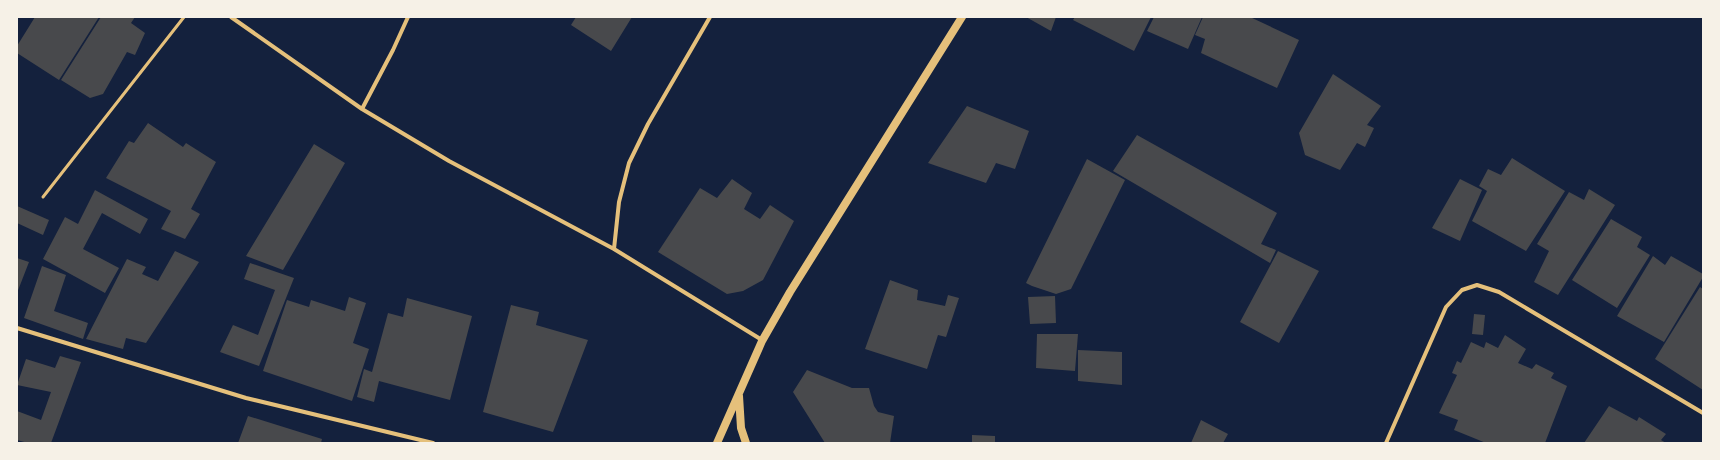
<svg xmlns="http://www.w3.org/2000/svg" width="1720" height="460" viewBox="0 0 1720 460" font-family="'Titillium Web',sans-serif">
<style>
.building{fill:#48494c}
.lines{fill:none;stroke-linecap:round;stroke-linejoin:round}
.service{stroke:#e5c07b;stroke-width:3}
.minor{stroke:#e5c07b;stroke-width:4}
.secondary{stroke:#e5c07b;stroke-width:8}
</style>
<rect width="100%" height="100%" fill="#14213d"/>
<!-- building -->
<path class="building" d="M 35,17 L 99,17 L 59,80 L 17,53 L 17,46 Z
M 101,17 L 135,17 L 131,23 L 145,33 L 135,55 L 127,52 L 103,94 L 90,98 L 61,80 Z
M 576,17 L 632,17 L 611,51 L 571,25 Z
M 1026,17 L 1056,17 L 1051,31 Z
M 1075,17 L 1151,17 L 1134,51 L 1073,20 Z
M 1154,17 L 1202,17 L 1188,49 L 1147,31 Z
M 1203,17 L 1250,17 L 1299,40 L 1277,88 L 1201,53 L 1205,39 L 1195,35 Z
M 1333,74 L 1381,106 L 1367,125 L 1374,128 L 1365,147 L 1357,143 L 1340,170 L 1305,155 L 1299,133 Z
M 967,106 L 1029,131 L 1015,169 L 996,163 L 986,183 L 928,163 Z
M 148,123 L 183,147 L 186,143 L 216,162 L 191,209 L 200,214 L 185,239 L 161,229 L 171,211 L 106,178 L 129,141 L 134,143 Z
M 1137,135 L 1277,213 L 1261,244 L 1276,250 L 1270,263 L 1113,171 Z
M 314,144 L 345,163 L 283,270 L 246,256 Z
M 1512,158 L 1565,191 L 1526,251 L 1472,221 L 1487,191 L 1479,186 L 1488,169 L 1501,175 Z
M 1087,159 L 1125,180 L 1071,289 L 1056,294 L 1032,286 L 1026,283 Z
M 732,179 L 752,193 L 744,209 L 760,219 L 770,205 L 794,221 L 763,280 L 743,291 L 727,294 L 658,252 L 700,188 L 717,198 Z
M 1460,179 L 1482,190 L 1460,241 L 1432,228 Z
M 1589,189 L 1615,205 L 1558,295 L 1534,282 L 1549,251 L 1537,244 L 1569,192 L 1584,200 Z
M 95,190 L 148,219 L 140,234 L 102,213 L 83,249 L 119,268 L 105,293 L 43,259 L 65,217 L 78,224 Z
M 17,206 L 49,220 L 43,235 L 17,223 Z
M 1611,219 L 1642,237 L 1637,247 L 1650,255 L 1617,308 L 1572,280 Z
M 175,251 L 199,262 L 146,343 L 126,338 L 123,349 L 86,339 L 127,259 L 146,267 L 142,274 L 158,281 Z
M 1278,251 L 1319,271 L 1279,343 L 1240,322 Z
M 1653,256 L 1665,265 L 1671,256 L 1703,274 L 1703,277 L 1664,342 L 1617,316 Z
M 17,258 L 29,262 L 17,293 Z
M 250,263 L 294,278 L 259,366 L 220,352 L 233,325 L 258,335 L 275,290 L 244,279 Z
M 42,266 L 66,275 L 54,311 L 88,323 L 83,339 L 24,318 Z
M 890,280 L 918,290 L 917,300 L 945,306 L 948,295 L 959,298 L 946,337 L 938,335 L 927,369 L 865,349 Z
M 1700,287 L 1703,289 L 1703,390 L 1655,359 Z
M 1055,296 L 1056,323 L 1030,324 L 1028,297 Z
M 349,297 L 366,303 L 353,343 L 369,349 L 352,401 L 263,371 L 287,300 L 309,307 L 311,300 L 345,311 Z
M 407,298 L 472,316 L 450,400 L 379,381 L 374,402 L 357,397 L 364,369 L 372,372 L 388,313 L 403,317 Z
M 511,305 L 539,312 L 536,325 L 588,340 L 553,432 L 483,412 Z
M 1474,314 L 1485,315 L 1483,335 L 1472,334 Z
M 1037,334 L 1078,334 L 1075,371 L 1036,368 Z
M 1505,335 L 1526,349 L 1518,363 L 1532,369 L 1536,364 L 1554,373 L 1551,378 L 1567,386 L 1545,443 L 1486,443 L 1454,430 L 1458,420 L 1439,413 L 1457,375 L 1452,373 L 1457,361 L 1461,363 L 1471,342 L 1484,348 L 1486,342 L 1498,348 Z
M 1078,350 L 1122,352 L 1122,385 L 1078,381 Z
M 60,356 L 81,362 L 51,443 L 28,443 L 17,440 L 17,411 L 41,420 L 51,392 L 17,385 L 26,359 L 55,368 Z
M 807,370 L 852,388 L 869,388 L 874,406 L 878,412 L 894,416 L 890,443 L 825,443 L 793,392 Z
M 1609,406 L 1637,421 L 1639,417 L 1666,434 L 1661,440 L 1666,443 L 1584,443 Z
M 248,416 L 322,439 L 321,443 L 238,443 Z
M 1201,420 L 1228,434 L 1223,443 L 1191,443 Z
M 972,435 L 995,436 L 995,443 L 972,443 Z"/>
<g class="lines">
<!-- service -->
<path class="service" d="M 43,197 L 184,17"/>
<!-- minor -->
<path class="minor" d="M 231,17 L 362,109 L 449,161 L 614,249 L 762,340
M 362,109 L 393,50 L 408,17
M 614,249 L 619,202 L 629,163 L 648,124 L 710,17
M 17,328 L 246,398 L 433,443
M 1386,443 L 1446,307 L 1462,290 L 1477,285 L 1499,292 L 1703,413"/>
<!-- secondary -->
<path class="secondary" d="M 739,396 L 741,428 L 746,443
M 717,443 L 762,341 L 790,292 L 962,17"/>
</g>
<!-- border -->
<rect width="1720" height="460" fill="none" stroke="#f6f1e7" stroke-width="36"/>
</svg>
